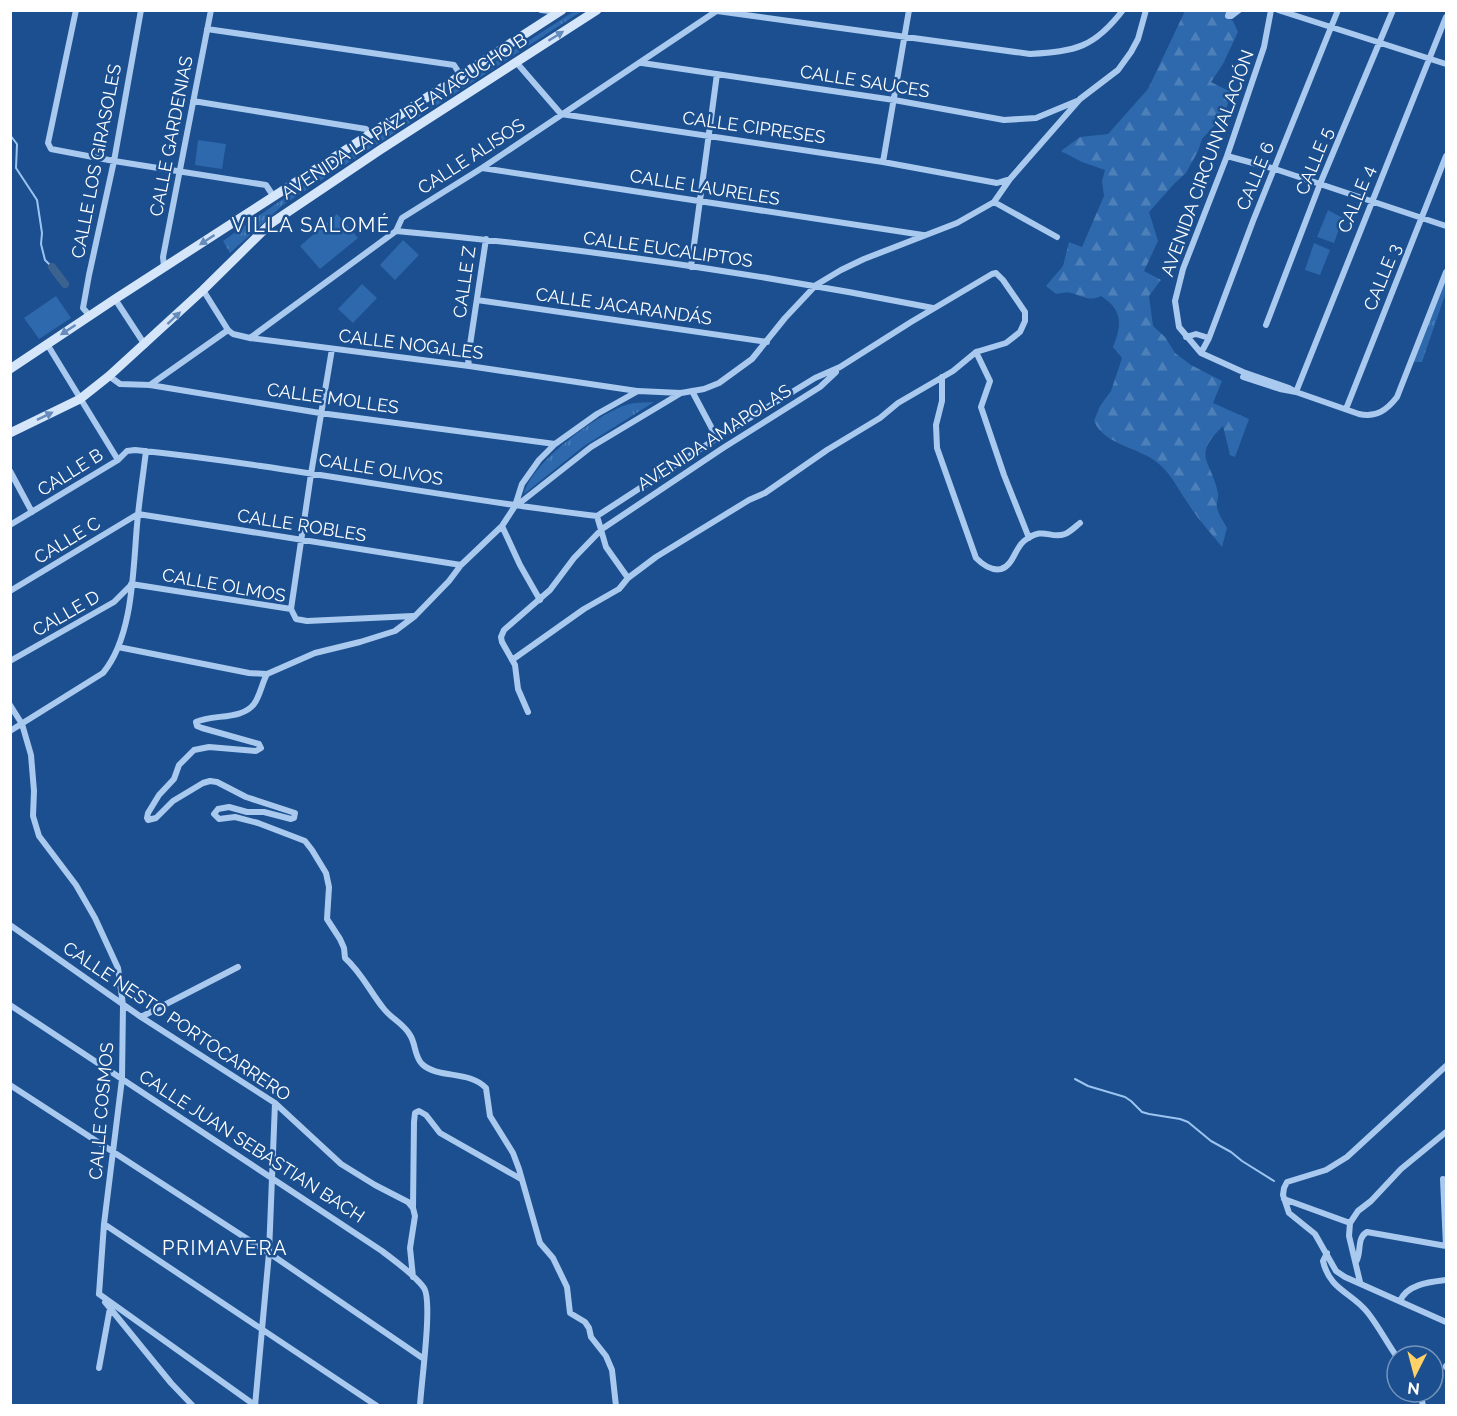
<svg xmlns="http://www.w3.org/2000/svg" width="1457" height="1416" viewBox="0 0 1457 1416" font-family="Raleway,sans-serif">
<style>
.grass{fill:url(#grass-tufts)}
.forest{fill:url(#forest-firs)}
.pitch{fill:#2e69ad}
.lines{fill:none;stroke-linecap:round;stroke-linejoin:round}
.stream{stroke:#9cc4f0;stroke-width:2}
.canal{stroke:#3c6290;stroke-width:8}
.street{stroke:#a9c9ee;stroke-width:6}
.secondary{stroke:#d6e6fa;stroke-width:9}
.oneway{fill:#668bba}
.labels{text-anchor:middle;dominant-baseline:central;stroke-width:5;stroke-linejoin:round;paint-order:stroke}
.street-label{font-size:18px;fill:#fff;stroke:#1b4f8f}
.neighbourhood-label{font-size:20px;letter-spacing:1.5px;fill:#fff;stroke:#1b4f8f}
</style>
<defs>
<pattern id="grass-tufts" width="24" height="20" patternUnits="userSpaceOnUse" patternTransform="scale(1.5)"><rect width="24" height="20" fill="#2e69ad"/><path d="M3 7l-1-3M5 7V3M7 7l1-3M15 17l-1-3M17 17v-4M19 17l1-3" fill="none" stroke="#4d80b9"/></pattern>
<pattern id="forest-firs" width="22" height="20" patternUnits="userSpaceOnUse" patternTransform="scale(1.5)"><rect width="22" height="20" fill="#2e69ad"/><path d="M5 1l3.5 6h-7zM16 11l3.5 6h-7z" fill="#4d80b9"/></pattern>
</defs>
<rect width="100%" height="100%" fill="#1b4f8f"/>
<!-- grass -->
<path class="grass" d="M 576,10 L 582,11 L 283,205 L 230,253 L 223,241 L 280,201 Z
M 1446,276 L 1446,292 L 1422,362 L 1413,362 Z
M 654,402 L 584,446 L 524,494 C 531,463 596,415 626,405 C 634,402 645,403 654,402 Z"/>
<!-- forest -->
<path class="forest" d="M 1185,11 L 1228,11 L 1228,18 L 1233,21 L 1238,32 L 1223,64 L 1211,82 L 1231,92 L 1225,114 L 1202,139 L 1198,151 L 1186,173 L 1175,183 L 1149,212 L 1158,241 L 1144,271 L 1161,280 L 1149,296 L 1153,326 L 1165,337 L 1175,353 L 1191,365 L 1222,381 L 1213,403 L 1249,419 L 1235,457 L 1230,455 L 1223,426 C 1191,457 1211,459 1218,493 C 1219,498 1216,502 1217,507 C 1218,514 1224,522 1227,528 L 1222,547 C 1210,532 1197,518 1187,502 C 1178,489 1172,475 1159,464 C 1140,447 1105,446 1094,421 L 1100,406 L 1111,391 L 1122,358 L 1113,347 C 1122,325 1123,310 1101,296 C 1089,302 1083,296 1071,293 C 1067,292 1061,293 1056,294 L 1046,286 L 1063,266 L 1069,242 L 1082,247 L 1104,196 L 1102,181 L 1105,170 L 1082,162 L 1061,151 L 1080,137 L 1108,134 L 1148,89 Z"/>
<!-- pitch -->
<path class="pitch" d="M 198,140 L 226,144 L 222,169 L 195,165 Z
M 1328,210 L 1343,218 L 1334,243 L 1317,237 Z
M 337,214 L 358,238 L 320,269 L 300,246 Z
M 403,240 L 419,255 L 395,280 L 380,265 Z
M 1314,243 L 1330,250 L 1320,275 L 1305,270 Z
M 362,284 L 377,298 L 353,323 L 338,309 Z
M 56,296 L 71,318 L 39,339 L 24,318 Z"/>
<g class="lines">
<!-- stream -->
<path class="stream" d="M 10,135 L 17,144 L 16,168 L 37,200 L 42,233 L 41,244 L 45,260 L 52,267
M 1075,1079 L 1088,1086 L 1125,1097 L 1131,1101 L 1142,1112 L 1149,1114 L 1180,1119 L 1188,1122 L 1211,1141 L 1231,1152 L 1242,1161 L 1274,1181"/>
<!-- canal -->
<path class="canal" d="M 52,267 L 65,284"/>
<!-- street -->
<path class="street" d="M 76,10 L 48,143 L 51,149 L 114,161 L 266,185 L 274,197
M 541,10 L 558,12
M 1230,10 L 1228,16 L 1231,16 L 1239,10
M 1271,10 L 1264,47 L 1227,156 L 1183,269 L 1175,301 L 1179,327 L 1201,353 L 1243,372 L 1289,388 L 1296,392
M 1278,10 L 1446,64
M 717,11 L 1030,54 C 1076,51 1094,48 1123,10
M 207,29 L 454,65 L 461,76
M 516,62 L 561,114 L 883,162 L 997,183 L 1010,179
M 642,63 L 894,100 L 1004,120 L 1036,118 L 1077,101
M 193,101 L 366,129 L 370,135
M 1227,156 L 1275,169 L 1446,226
M 883,162 L 909,10
M 482,168 L 923,235
M 994,202 L 1057,237
M 396,231 C 576,247 756,273 933,308
M 164,267 L 163,257 L 211,10
M 691,267 L 717,74
M 203,290 L 228,330 L 233,334 L 250,338 L 469,366 L 637,391
M 115,299 L 145,345
M 477,300 L 767,342
M 90,316 L 83,308 L 89,275 L 114,161 L 141,10
M 1266,325 L 1320,184 L 1393,10
M 1186,337 L 1196,334 L 1209,338
M 250,338 L 396,231 L 402,218 L 482,168 L 718,10
M 47,344 L 118,460
M 976,352 L 990,381 L 981,407 L 1004,475 L 1029,538
M 1201,353 L 1209,338 L 1253,221 L 1338,10
M 469,366 L 468,358 L 486,239
M 109,376 L 120,384 L 150,385 L 320,413 L 555,444
M 942,377 L 942,401 L 936,425 L 937,448 L 976,558 C 982,564 992,571 1001,569 C 1013,566 1015,548 1024,541 C 1045,525 1049,540 1065,534 C 1070,532 1075,527 1080,523
M 1243,377 L 1280,389 L 1296,392 L 1359,414 C 1376,418 1387,410 1397,397 L 1446,272
M 150,385 L 228,330
M 692,391 L 717,438
M 1296,392 L 1446,17
M 1346,409 L 1446,156
M 10,471 L 32,512
M 516,506 L 591,447 L 681,393
M 138,514 L 461,565
M 597,516 L 606,547 L 628,578
M 10,525 L 118,460 L 127,451 L 135,450 C 290,466 443,498 597,516
M 502,526 L 520,565 L 540,600
M 131,584 L 291,609
M 10,591 L 138,514
M 291,609 L 311,474 L 332,349
M 291,609 L 296,619 L 307,621 L 413,616
M 118,647 L 249,673 L 267,674
M 512,660 L 584,609 L 619,589 L 628,578 L 656,557 L 749,500 L 765,493 L 827,450 L 880,418 L 898,403 L 953,371 L 976,352 L 1006,343 L 1020,332 L 1025,321 L 1025,312 L 1003,280 L 996,273 L 992,274 L 911,322 L 840,367 L 815,378 L 717,438 L 597,516
M 10,661 L 114,602 L 131,585
M 10,705 L 22,724 L 31,755 L 34,791 L 33,816 L 39,836 L 76,885 L 95,918 L 118,968 L 123,1005 L 122,1079 L 104,1224 L 99,1294
M 528,712 L 518,689 L 515,665 L 502,642 L 501,637 L 504,630 L 550,590 L 574,558 L 602,529 L 723,448 L 820,387 L 836,372
M 10,731 L 103,673 C 133,637 133,571 137,525 C 139,501 143,476 146,451
M 10,925 L 141,1017 L 275,1103 L 341,1164 L 375,1185 L 408,1202 L 413,1208 L 415,1216 L 410,1248 L 413,1277
M 10,1005 L 382,1251 C 395,1261 415,1275 424,1288 C 433,1302 421,1384 420,1406
M 141,1017 L 238,967
M 1446,1066 L 1347,1157 L 1326,1170 L 1287,1182 L 1284,1188 L 1283,1195 L 1289,1213 L 1315,1234 L 1336,1271 L 1345,1277 L 1446,1322
M 10,1085 L 269,1253 L 424,1359
M 1443,1179 L 1446,1246
M 1284,1199 L 1350,1223
M 413,1208 L 414,1122 L 415,1113 L 419,1111 L 426,1115 L 440,1133 L 521,1179
M 104,1224 L 377,1406
M 1327,1253 L 1323,1261 C 1330,1291 1352,1292 1368,1313 C 1379,1327 1387,1343 1397,1357
M 1356,1262 C 1362,1253 1356,1238 1367,1232 L 1446,1246
M 1360,1282 L 1349,1236 L 1350,1223 L 1358,1211 L 1371,1201 L 1401,1169 L 1446,1132
M 99,1294 L 256,1406
M 1400,1301 C 1407,1284 1430,1282 1446,1280
M 105,1302 L 171,1383 L 193,1406
M 1446,1367 L 1446,1366
M 99,1368 L 110,1308
M 1420,1392 L 1423,1406
M 255,1406 L 269,1253 L 275,1103
M 616,1406 L 612,1370 L 606,1356 L 591,1337 L 589,1328 L 585,1322 L 570,1313 L 567,1287 L 553,1258 L 540,1243 L 519,1169 L 513,1153 L 490,1116 L 486,1088 C 469,1070 438,1079 422,1064 C 414,1056 416,1044 410,1035 C 404,1024 392,1019 384,1009 C 370,992 362,973 345,958 L 344,948 L 340,939 L 327,919 L 329,887 L 326,873 L 312,850 L 305,841 L 258,823 L 235,817 L 219,819 L 214,814 L 218,809 L 229,807 L 247,812 L 264,812 L 291,819 L 294,818 L 295,813 L 246,797 L 217,782 L 210,781 L 203,783 L 173,801 L 156,818 L 148,820 L 147,818 L 148,813 L 159,795 L 174,779 L 179,765 L 194,750 L 209,747 L 256,751 L 261,748 L 259,744 L 202,728 L 197,726 L 196,722 C 213,714 242,720 254,704 C 260,696 262,683 267,674 L 315,653 L 360,642 L 395,631 L 415,616 L 449,581 L 461,565 L 502,526 L 515,506 L 522,484 L 539,460 L 555,444 L 597,414 L 638,391 L 681,393 L 704,389 L 719,383 L 752,359 L 785,318 L 816,285 L 841,270 L 864,259 L 957,223 L 994,202 L 1010,179 L 1080,99 L 1118,70 L 1131,52 L 1138,39 L 1146,10"/>
<!-- secondary -->
<path class="secondary" d="M 10,369 L 115,299 L 562,10
M 10,433 L 80,399 L 109,376 L 203,290 L 270,224 L 380,150 L 597,10"/>
</g>
<!-- one-way arrows -->
<defs><path id="oneway-solid" d="M-6-.8H1V-3.2L6.5 0L1 3.2V.8H-6Z" transform="scale(1.5)"/></defs>
<g class="oneway">
<use href="#oneway-solid" transform="translate(556 36) rotate(-32)"/>
<use href="#oneway-solid" transform="translate(207 240) rotate(147)"/>
<use href="#oneway-solid" transform="translate(174 318) rotate(-43)"/>
<use href="#oneway-solid" transform="translate(68 330) rotate(147)"/>
<use href="#oneway-solid" transform="translate(45 416) rotate(-26)"/>
</g>
<g class="labels">
<!-- street labels -->
<g class="street-label">
<text transform="translate(865 81) rotate(9)">CALLE SAUCES</text>
<text transform="translate(404 116) rotate(-33)">AVENIDA LA PAZ DE AYACUCHO B</text>
<text transform="translate(754 127) rotate(8)">CALLE CIPRESES</text>
<text transform="translate(171 136) rotate(-79)">CALLE GARDENIAS</text>
<text transform="translate(471 156) rotate(-33)">CALLE ALISOS</text>
<text transform="translate(96 161) rotate(-79)">CALLE LOS GIRASOLES</text>
<text transform="translate(1314 161) rotate(-68)">CALLE 5</text>
<text transform="translate(1207 163) rotate(-70)">AVENIDA CIRCUNVALACIÓN</text>
<text transform="translate(1255 176) rotate(-68)">CALLE 6</text>
<text transform="translate(705 187) rotate(9)">CALLE LAURELES</text>
<text transform="translate(1356 199) rotate(-68)">CALLE 4</text>
<text transform="translate(668 249) rotate(8)">CALLE EUCALIPTOS</text>
<text transform="translate(1382 277) rotate(-68)">CALLE 3</text>
<text transform="translate(464 282) rotate(-82)">CALLE Z</text>
<text transform="translate(624 306) rotate(8)">CALLE JACARANDÁS</text>
<text transform="translate(411 344) rotate(7)">CALLE NOGALES</text>
<text transform="translate(333 398) rotate(8)">CALLE MOLLES</text>
<text transform="translate(714 437) rotate(-33)">AVENIDA AMAPOLAS</text>
<text transform="translate(381 469) rotate(9)">CALLE OLIVOS</text>
<text transform="translate(70 472) rotate(-32)">CALLE B</text>
<text transform="translate(302 525) rotate(9)">CALLE ROBLES</text>
<text transform="translate(67 540) rotate(-31)">CALLE C</text>
<text transform="translate(224 585) rotate(10)">CALLE OLMOS</text>
<text transform="translate(66 613) rotate(-30)">CALLE D</text>
<text transform="translate(177 1021) rotate(34)">CALLE NESTO PORTOCARRERO</text>
<text transform="translate(101 1111) rotate(-85)">CALLE COSMOS</text>
<text transform="translate(252 1146) rotate(33)">CALLE JUAN SEBASTIAN BACH</text>
</g>
<!-- neighbourhood labels -->
<g class="neighbourhood-label">
<text x="311" y="225">VILLA SALOMÉ</text>
<text x="225" y="1248">PRIMAVERA</text>
</g>
</g>
<!-- border -->
<rect width="1457" height="1416" fill="none" stroke="#ffffff" stroke-width="24"/>
<!-- north arrow -->
<g transform="translate(1415 1374) rotate(186)"><circle r="28" fill="#1b4f8f" stroke="#7695bc" stroke-width="1.5"/>
<path d="M0-4.5L10 22L0 15L-10 22Z" fill="#ffd166"/>
<text y="-9" font-size="16" font-weight="bold" text-anchor="middle" fill="#ffffff">N</text>
</g>
</svg>
